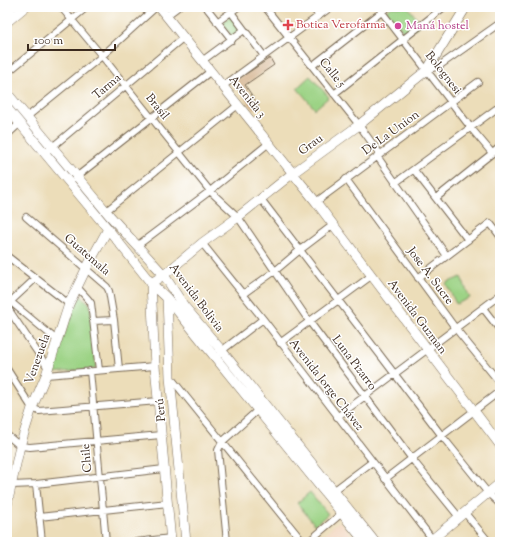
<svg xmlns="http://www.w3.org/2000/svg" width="507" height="549" viewBox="0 0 507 549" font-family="'Sorts Mill Goudy',serif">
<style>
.built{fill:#f2d5be}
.green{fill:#9cd385;stroke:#6c7e52}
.building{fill:#d4b38e}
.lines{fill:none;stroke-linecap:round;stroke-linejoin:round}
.street-casing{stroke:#796954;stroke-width:8}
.secondary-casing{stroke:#796954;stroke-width:10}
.street{stroke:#fff;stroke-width:6}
.secondary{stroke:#fff;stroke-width:9}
.health-dot{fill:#e0444e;stroke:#fff;stroke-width:1.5}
.hotel-dot{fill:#d1479c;stroke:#fff;stroke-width:1.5}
.labels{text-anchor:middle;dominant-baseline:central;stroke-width:3;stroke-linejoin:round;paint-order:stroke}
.health-label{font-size:12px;fill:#be3a42;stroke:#fff;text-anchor:start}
.hotel-label{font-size:12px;fill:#b23c85;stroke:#fff;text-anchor:start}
.street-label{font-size:12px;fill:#3b2a1e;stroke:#fff}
</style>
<rect width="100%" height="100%" fill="#fff"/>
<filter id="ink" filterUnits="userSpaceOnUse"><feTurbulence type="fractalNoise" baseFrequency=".025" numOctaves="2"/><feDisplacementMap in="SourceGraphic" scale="8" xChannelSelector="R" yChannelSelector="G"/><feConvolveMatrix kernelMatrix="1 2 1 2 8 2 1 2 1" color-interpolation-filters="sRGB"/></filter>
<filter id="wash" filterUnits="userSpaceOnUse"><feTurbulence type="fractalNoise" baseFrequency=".012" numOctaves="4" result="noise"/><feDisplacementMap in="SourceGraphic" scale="16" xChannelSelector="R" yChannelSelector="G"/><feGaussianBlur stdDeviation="0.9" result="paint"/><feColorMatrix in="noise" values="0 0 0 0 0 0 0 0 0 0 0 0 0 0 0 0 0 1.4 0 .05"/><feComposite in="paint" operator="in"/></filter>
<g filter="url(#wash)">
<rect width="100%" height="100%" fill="#ecddb9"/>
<!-- built -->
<path class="built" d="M 338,522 L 341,522 L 357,542 L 316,542 Z"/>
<!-- green -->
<path class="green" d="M 392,7 L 408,7 L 421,24 L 406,35 L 386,11 Z
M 231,15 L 243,30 L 233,38 L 222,23 Z
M 310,76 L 329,97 L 315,109 L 297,88 Z
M 461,277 L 470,298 L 456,304 L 446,283 Z
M 81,296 L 90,304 L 96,366 L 95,369 L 52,373 L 51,371 L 77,300 Z
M 310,492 L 328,514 L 315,525 L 297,503 Z"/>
<g id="blocks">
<!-- building -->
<path class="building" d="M 270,58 L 274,65 L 245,85 L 259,106 L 253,110 L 234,82 Z"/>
</g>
</g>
<g filter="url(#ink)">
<use href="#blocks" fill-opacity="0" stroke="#796954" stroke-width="1"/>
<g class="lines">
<!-- street casing -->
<g class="street-casing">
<path id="street" d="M 61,7 L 102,56 L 210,191 L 238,217 L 309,321 L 412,459 L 459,517
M 206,7 L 232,40
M 265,7 L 359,125 L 380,154
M 312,7 L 319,16
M 378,7 L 471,128 L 492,153
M 231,12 L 264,56
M 166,16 L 178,7
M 217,22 L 238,7
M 202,61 L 244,30
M 312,66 L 388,7
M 427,70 L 439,66 L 500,23
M 7,73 L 87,7
M 223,86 L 331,7
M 334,94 L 444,7
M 27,117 L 102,56 L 156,7
M 7,135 L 20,123
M 45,153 L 184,37
M 377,156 L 447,256
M 414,170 L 468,240
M 75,178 L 211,71
M 346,179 L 456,329 L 500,383
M 395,183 L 500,106
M 436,198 L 500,147
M 261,199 L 442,436 L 488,493 L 500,504
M 316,202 L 478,82
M 106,211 L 238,105
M 26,217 L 107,287 L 109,291 L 114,320 L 119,369
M 202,243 L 263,319 L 433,540
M 138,245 L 210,191 L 269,143
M 7,256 L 69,304
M 418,278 L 490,223 L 500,236
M 78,288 L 88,299 L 91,303 L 99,370
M 243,294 L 275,271 L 300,250 L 333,225
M 11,302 L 58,341
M 8,304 L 36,278
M 7,307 L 48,368
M 483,308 L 500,330
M 93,321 L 114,320
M 280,343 L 371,276
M 220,352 L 263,319
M 7,369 L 32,408 L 39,411 L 158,401
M 90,371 L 106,542
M 46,375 L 155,366
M 171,378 L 303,542
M 337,417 L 500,295
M 7,435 L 20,446 L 30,447 L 161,435
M 385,479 L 500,391
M 36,484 L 42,542
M 12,485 L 36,484 L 164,469
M 332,492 L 372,462
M 465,513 L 489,542
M 39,517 L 168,503
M 7,541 L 9,542
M 136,542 L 171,538
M 227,542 L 218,450 L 222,442 L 260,408
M 308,542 L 342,513"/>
</g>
<!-- secondary casing -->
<g class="secondary-casing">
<path id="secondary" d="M 159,7 L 316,202 L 500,445
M 7,11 L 11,7
M 7,22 L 25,7
M 7,93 L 110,216 L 164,275 L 184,306 L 222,351 L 375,542
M 7,108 L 108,229 L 151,283 L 167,298 L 365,542
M 151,283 L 164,275 L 202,243 L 238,217 L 293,173 L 359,125 L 427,70 L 466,7
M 151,283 L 155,366 L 171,542
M 167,298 L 170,377 L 186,542
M 7,505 L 20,446 L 32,408 L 46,375 L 69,304 L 86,269 L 108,229
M 429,542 L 500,483"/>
</g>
<!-- street -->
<use href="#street" class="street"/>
<!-- secondary -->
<use href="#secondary" class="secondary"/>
</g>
</g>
<!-- markers -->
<path class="health-dot" d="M286 19h4v4h4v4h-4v4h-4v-4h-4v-4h4z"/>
<circle class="hotel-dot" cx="398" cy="26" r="4"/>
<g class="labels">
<!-- health labels -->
<g class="health-label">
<text x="296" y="25">Botica Verofarma</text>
</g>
<!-- hotel labels -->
<g class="hotel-label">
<text x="406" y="26">Maná hostel</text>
</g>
<!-- street labels -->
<g class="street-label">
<text transform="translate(332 73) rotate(51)">Calle 5</text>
<text transform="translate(443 73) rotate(52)">Bolognesi</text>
<text transform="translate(107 87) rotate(-40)">Tarma</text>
<text transform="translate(247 97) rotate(51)">Avenida 3</text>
<text transform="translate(157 107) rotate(51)">Brasil</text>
<text transform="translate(391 133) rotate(-36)">De La Union</text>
<text transform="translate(311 145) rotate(-36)">Grau</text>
<text transform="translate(87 255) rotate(41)">Guatemala</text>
<text transform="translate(430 276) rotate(53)">Jose A. Sucre</text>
<text transform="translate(196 298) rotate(53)">Avenida Bolivia</text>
<text transform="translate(417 317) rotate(53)">Avenida Guzman</text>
<text transform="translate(38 359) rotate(-70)">Venezuela</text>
<text transform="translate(354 363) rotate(53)">Luna Pizarro</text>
<text transform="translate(326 385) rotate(52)">Avenida Jorge Chávez</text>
<text transform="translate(161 410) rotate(-95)">Perú</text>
<text transform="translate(87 458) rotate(-95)">Chile</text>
</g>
</g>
<!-- margin -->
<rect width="507" height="549" fill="none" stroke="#fff" stroke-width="24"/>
<!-- scale -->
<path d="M28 44v6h87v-6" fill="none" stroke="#3b2a1e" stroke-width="2"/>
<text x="34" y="44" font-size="12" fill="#3b2a1e" stroke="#ffffff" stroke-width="3" paint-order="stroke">100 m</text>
</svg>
